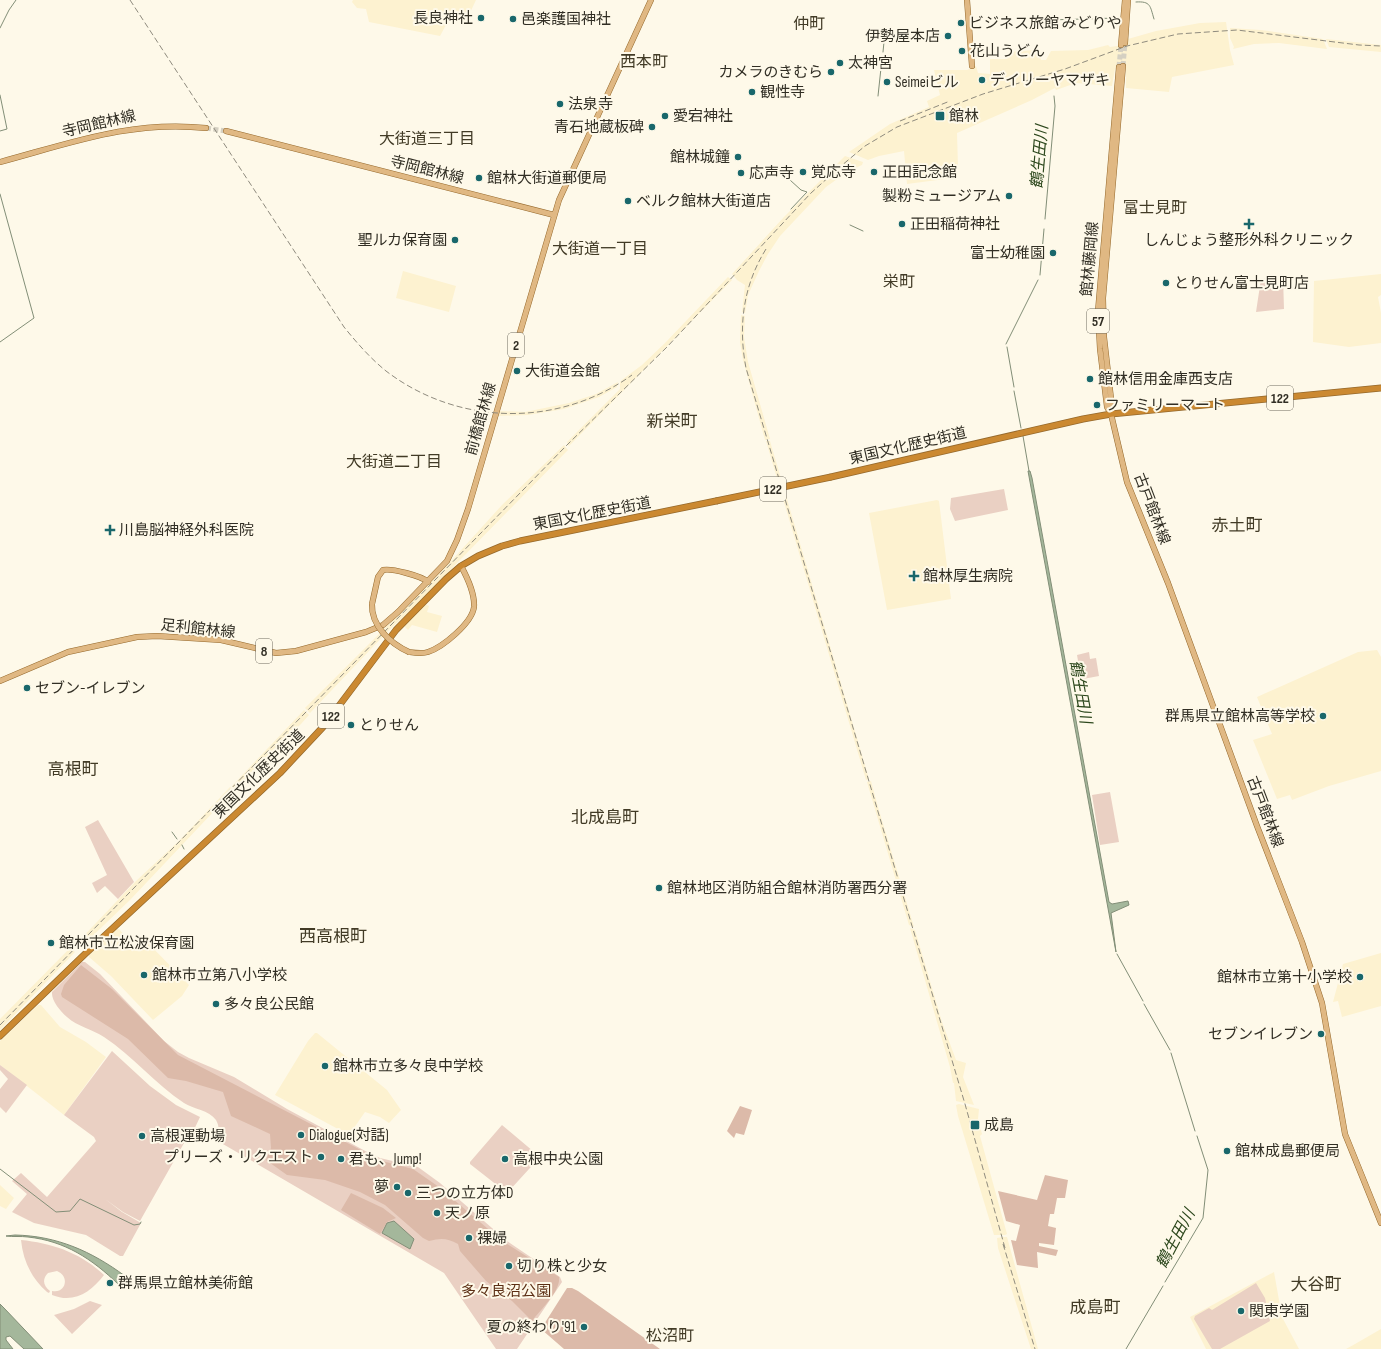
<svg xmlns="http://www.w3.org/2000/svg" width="1381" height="1349" viewBox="0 0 1381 1349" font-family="'Sofia Sans Condensed','Noto Sans JP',sans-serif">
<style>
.built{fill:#fdf2d0}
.green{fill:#ead0c3}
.forest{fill:#dcbaa9}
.water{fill:#a4b79b;stroke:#828e77}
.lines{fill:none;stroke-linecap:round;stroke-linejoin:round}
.stream{stroke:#828e77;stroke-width:1}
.major-tunnel{stroke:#d5d0c2;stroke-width:5;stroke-dasharray:5 2.5;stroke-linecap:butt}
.major-casing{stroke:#95692c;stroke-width:6}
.highway-casing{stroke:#95692c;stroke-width:7}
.major{stroke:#e0b883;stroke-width:5}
.highway{stroke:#cb8931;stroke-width:5.5}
.rail{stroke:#8f8b7e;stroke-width:1;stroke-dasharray:6 3;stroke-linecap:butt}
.major-bridge-casing{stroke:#95692c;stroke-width:6;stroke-linecap:butt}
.highway-bridge-casing{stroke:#95692c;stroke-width:7;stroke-linecap:butt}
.major-bridge{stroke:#e0b883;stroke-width:5}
.highway-bridge{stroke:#cb8931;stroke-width:5.5}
.poi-dot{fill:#19676b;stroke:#fef9e9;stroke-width:1.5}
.labels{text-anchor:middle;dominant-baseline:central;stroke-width:4;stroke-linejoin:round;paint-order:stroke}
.shield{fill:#fef9e9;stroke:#6e6b5f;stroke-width:1}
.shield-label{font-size:14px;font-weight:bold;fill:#312e24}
.poi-label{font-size:15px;fill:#312e24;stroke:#fef9e9;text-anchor:start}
.street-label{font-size:15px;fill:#312e24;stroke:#fef9e9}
.park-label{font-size:15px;fill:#5c2f15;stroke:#fef9e9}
.neighbourhood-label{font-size:16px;fill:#423b26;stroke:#fef9e9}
.water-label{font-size:16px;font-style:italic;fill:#2d481d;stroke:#fef9e9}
.quarter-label{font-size:17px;fill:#423b26;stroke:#fef9e9}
</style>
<rect width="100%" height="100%" fill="#fef9e9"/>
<!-- built -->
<path class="built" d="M 353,0 L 476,0 L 468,17 L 452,14 L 440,36 L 369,22 L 366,9 L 357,8 L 352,2 Z
M 1226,22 L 1230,50 L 1234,65 L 1172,77 L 1169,92 L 1126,88 L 1126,65 L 1115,69 L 1112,86 L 1076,83 L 1056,90 L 1055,88 L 1051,90 L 1032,100 L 957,133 L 958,167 L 952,169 L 953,178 L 907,184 L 904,151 L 879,156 L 868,160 L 849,152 L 890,124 L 929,107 L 927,101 L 940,95 L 934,70 L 967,70 L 976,66 L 978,73 L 990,74 L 990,59 L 1007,59 L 1008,52 L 1035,50 L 1040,54 L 1041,60 L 1046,60 L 1051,51 L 1088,50 L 1108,45 L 1110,47 L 1117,46 L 1128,42 L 1128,39 L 1156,31 L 1200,23 Z
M 1230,28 L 1261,30 L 1323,39 L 1327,49 L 1279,43 L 1254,44 L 1233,49 L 1234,47 L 1230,38 Z
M 1326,39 L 1381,45 L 1381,52 L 1329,47 Z
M 845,156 L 863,162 L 862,165 L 847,172 L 826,187 L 780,236 L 768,254 L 759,271 L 748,295 L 745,313 L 742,312 L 745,285 L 737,280 L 732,274 L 784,217 Z
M 403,271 L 456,286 L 449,312 L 396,298 Z
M 1381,274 L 1381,295 L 1378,297 L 1381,313 L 1381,343 L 1349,347 L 1313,342 L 1314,281 Z
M 728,277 L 732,280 L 569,446 L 568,445 L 567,442 L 620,389 L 620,382 L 623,379 L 642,365 L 665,343 Z
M 741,315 L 745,316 L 744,337 L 748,362 L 770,439 L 765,440 L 743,360 L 740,342 Z
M 618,382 L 617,387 L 599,397 L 564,409 L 528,415 L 497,416 L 498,411 L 525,412 L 569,403 L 596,394 Z
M 766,441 L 770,441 L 869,779 L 866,780 Z
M 564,445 L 568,450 L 408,613 L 389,630 L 310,713 L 305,708 L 443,570 L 502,505 Z
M 937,500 L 939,501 L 951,599 L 887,610 L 869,513 Z
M 425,604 L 429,606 L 427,612 L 442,616 L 437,632 L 412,625 L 408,630 L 404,626 Z
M 1377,650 L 1381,657 L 1381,771 L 1329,786 L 1292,800 L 1290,795 L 1277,799 L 1253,740 L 1272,734 L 1257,697 L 1358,652 Z
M 304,710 L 309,715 L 301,724 L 235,788 L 234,788 L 232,786 Z
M 871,781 L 878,807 L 914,927 L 909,925 L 867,782 Z
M 230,787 L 234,790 L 130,900 L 78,950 L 74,946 L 136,881 L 180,840 Z
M 910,928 L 915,930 L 942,1022 L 956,1060 L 966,1063 L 963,1077 L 974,1105 L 956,1101 L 954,1083 L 953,1083 L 950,1067 Z
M 116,929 L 119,929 L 138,951 L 149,944 L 189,985 L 182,996 L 153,1020 L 111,976 L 89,957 L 89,955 Z
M 70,948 L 75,952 L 0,1030 L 0,1019 Z
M 1381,953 L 1381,1006 L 1342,1017 L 1338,1001 L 1333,1002 L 1343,964 Z
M 38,1005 L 41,1005 L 60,1027 L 86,1042 L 106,1057 L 64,1115 L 0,1065 L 0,1041 Z
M 315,1033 L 317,1033 L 387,1090 L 401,1110 L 389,1123 L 380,1117 L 365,1112 L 349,1135 L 275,1095 L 308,1041 Z
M 959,1104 L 979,1109 L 978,1119 L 982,1134 L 980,1136 L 1007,1234 L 1005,1235 L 994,1235 L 958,1116 L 956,1105 Z
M 0,1185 L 14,1198 L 6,1209 L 0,1206 Z
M 1003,1237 L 1007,1237 L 1038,1349 L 1031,1349 L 998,1248 L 997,1238 Z
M 1274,1272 L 1282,1317 L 1299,1349 L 1206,1349 L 1190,1317 Z
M 1381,1329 L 1381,1349 L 1346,1349 L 1355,1344 Z"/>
<!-- green -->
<path class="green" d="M 1283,277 L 1284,309 L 1256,312 L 1261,279 Z
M 1004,489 L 1008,510 L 955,521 L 950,509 L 951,498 Z
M 1089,652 L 1090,659 L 1096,658 L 1099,676 L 1083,679 L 1081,678 L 1077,655 Z
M 1110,792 L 1119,842 L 1100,845 L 1092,795 Z
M 98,820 L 134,882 L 118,899 L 105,886 L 97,893 L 92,883 L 107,875 L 85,827 Z
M 82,962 L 85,962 L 100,974 L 164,1041 L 178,1052 L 189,1058 L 234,1077 L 287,1109 L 369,1153 L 380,1158 L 418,1167 L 440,1183 L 507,1241 L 560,1277 L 562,1282 L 517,1349 L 496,1349 L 444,1273 L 216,1140 C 219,1134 220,1127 216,1120 C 209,1110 193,1109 184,1103 C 155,1084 133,1056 104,1037 C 92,1029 78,1027 67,1017 C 60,1011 51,1000 52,992 Z
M 112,1051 L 150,1086 L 176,1105 L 200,1117 L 191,1136 L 188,1136 L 140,1221 L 123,1212 L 105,1199 L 122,1212 L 141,1223 L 123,1256 L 120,1256 L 86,1235 L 34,1223 L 12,1212 L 27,1194 L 12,1181 L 21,1173 L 47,1197 L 96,1141 L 94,1137 L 64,1115 Z
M 0,1065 L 27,1085 L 6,1113 L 0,1107 L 0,1089 L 8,1079 L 0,1070 Z
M 502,1125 L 540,1157 L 507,1193 L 470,1164 L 470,1162 Z
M 21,1240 C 52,1243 81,1253 104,1275 C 91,1292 74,1304 52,1295 L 52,1291 C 66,1294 70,1276 57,1271 L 48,1273 C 42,1279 43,1286 50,1291 L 49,1293 L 47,1292 C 31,1278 23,1260 21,1240 Z
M 1256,1283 L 1265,1298 L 1270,1321 L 1220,1349 L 1212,1349 L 1194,1319 L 1195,1316 L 1209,1308 L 1212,1310 Z
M 90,1301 L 102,1305 L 72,1334 L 54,1315 L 74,1309 Z"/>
<!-- forest -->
<path class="forest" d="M 81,965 L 112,989 L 178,1055 L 382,1161 L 413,1169 L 439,1187 L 501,1240 L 559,1277 C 561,1291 540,1310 532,1321 L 512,1301 L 486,1281 L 460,1251 L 458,1244 C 447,1238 441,1238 429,1241 L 423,1238 L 385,1205 L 360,1192 L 325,1180 L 287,1175 L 266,1160 L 271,1148 L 270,1134 L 231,1116 L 223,1092 L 186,1081 L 168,1078 L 128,1039 L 62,997 L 61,994 L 64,985 Z
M 740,1106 L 752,1110 L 744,1135 L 736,1133 L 734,1138 L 727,1131 Z
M 1045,1175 L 1068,1180 L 1065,1198 L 1057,1198 L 1054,1214 L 1050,1214 L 1048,1226 L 1056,1228 L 1054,1245 L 1039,1243 L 1039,1246 L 1058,1250 L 1056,1256 L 1037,1252 L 1038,1268 L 1017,1265 L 1011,1240 L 1016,1241 L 1020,1225 L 1006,1221 L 998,1191 L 1037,1200 Z
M 351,1193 L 383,1208 L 396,1218 L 387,1222 L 380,1234 L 341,1210 Z
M 567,1288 L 572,1288 L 578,1291 L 660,1349 L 564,1349 L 541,1329 Z"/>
<!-- water -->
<path class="water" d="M 1028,471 L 1030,471 L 1032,478 L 1109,902 L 1112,904 L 1128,901 L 1129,905 L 1111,913 L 1116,952 Z
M 394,1221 L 414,1239 L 410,1249 L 382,1233 L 387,1223 Z
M 15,1235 C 57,1236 91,1251 125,1276 L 118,1284 C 92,1259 65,1241 28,1237 C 21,1236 13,1237 6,1236 Z
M 0,1304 L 4,1308 L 43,1349 L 24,1349 L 10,1336 L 6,1337 L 6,1340 L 13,1349 L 0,1349 Z"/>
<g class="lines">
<!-- stream -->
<path class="stream" d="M 1136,2 C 1151,1 1150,6 1154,19
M 1048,20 L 1117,18
M 0,28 L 9,10 L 16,0
M 883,52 L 884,42
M 0,95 L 7,129 L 0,131
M 878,96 L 881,68
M 790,180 L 801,190 L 807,192 L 791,209
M 0,194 L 34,318 L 0,342
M 1045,219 L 1055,106 L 1054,96
M 850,225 L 863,231
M 1040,275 L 1044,229
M 1006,344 L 1038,280
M 1007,347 L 1014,387
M 1014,391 L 1021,428
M 1023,436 L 1029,471
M 172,832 L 177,839
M 182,845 L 184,849
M 1117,954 L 1143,1001
M 1144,1004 L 1170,1050
M 1171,1053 L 1195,1131
M 0,1169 L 56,1212 L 70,1211 L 80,1199 L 134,1225 L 140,1224 L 141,1222
M 1165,1282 L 1203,1218 L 1208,1170 L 1197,1136
M 1126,1349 L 1163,1286"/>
<!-- major-tunnel -->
<path class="major-tunnel" d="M 1123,66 L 1125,43
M 1119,67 L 1121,45
M 206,128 L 226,131"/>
<!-- major casing -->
<g class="major-casing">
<path id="major" d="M 967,0 L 972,66
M 1125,43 L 1128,0
M 1121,45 L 1125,0
M 1119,67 L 1098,311 L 1100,349 L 1107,407 L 1111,414 L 1127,482 L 1168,583 L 1257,826 L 1302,942 L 1322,1003 L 1345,1134 L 1381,1223
M 226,131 L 554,215
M 0,162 C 71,143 131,120 206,128
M 1111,413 L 1112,407 L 1104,337 L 1103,298 L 1123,66
M 372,604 L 378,577 L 383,570 C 391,568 422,576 428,582
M 409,652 C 416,653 422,654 428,652 C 443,647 472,623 474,607 C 475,594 467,577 461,566
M 0,681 L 68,652 L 137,637 L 157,636 L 221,640 L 276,653 L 296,651 L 366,632 L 383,625 L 398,612 L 447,561 L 457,540 L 468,509 L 559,200 L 651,0"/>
</g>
<!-- highway casing -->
<g class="highway-casing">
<path id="highway" d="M 831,477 L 1083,419 L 1111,414 L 1381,388
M 0,1036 L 85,954 L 280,773 L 323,727 L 396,630 L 446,579 L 461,566 L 478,556 L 502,546 L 520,541 L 716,501"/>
</g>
<!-- major -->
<use href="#major" class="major"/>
<!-- highway -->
<use href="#highway" class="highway"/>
<!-- rail -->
<path class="rail" d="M 130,0 L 344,327 C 357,343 370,358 386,371 C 458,426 558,428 632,375
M 900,121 L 950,101
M 766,249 C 743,286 738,326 746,368 L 965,1104 L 1005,1248
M 0,1025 L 567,445 L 667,347 L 811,193 L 841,166 L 865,146 L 897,127 L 983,94 L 1065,69 L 1127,46 L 1178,34 L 1237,30 L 1359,45 L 1381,46
M 1003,1244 L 1035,1349"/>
<!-- major-bridge casing -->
<g class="major-bridge-casing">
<path id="major-bridge" d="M 372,604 C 371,626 391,644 409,652"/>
</g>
<!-- highway-bridge casing -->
<g class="highway-bridge-casing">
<path id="highway-bridge" d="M 716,501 L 831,477"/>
</g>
<!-- major-bridge -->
<use href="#major-bridge" class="major-bridge"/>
<!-- highway-bridge -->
<use href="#highway-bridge" class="highway-bridge"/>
</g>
<!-- markers -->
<g class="poi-dot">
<circle cx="481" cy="18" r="4"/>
<circle cx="513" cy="19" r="4"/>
<circle cx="961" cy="23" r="4"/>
<circle cx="948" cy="36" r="4"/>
<circle cx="962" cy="51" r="4"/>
<circle cx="840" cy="63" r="4"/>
<circle cx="831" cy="72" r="4"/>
<circle cx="982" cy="80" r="4"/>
<circle cx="887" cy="82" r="4"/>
<circle cx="752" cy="92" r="4"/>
<circle cx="560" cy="104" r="4"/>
<circle cx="665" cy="116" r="4"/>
<rect x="935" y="111" width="10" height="10" rx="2"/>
<circle cx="652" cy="127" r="4"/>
<circle cx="738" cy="157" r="4"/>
<circle cx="803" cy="172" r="4"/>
<circle cx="874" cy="172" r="4"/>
<circle cx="741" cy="173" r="4"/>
<circle cx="479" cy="178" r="4"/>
<circle cx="1009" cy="196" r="4"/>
<circle cx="628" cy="201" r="4"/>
<circle cx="902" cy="224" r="4"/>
<path d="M1247 218h4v4h4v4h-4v4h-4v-4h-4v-4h4z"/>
<circle cx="455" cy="240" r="4"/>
<circle cx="1053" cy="253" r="4"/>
<circle cx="1166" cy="283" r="4"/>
<circle cx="517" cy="371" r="4"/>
<circle cx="1090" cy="379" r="4"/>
<circle cx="1097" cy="405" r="4"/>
<path d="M108 524h4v4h4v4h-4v4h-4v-4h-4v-4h4z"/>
<path d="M912 570h4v4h4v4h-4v4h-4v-4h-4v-4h4z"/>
<circle cx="27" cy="688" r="4"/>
<circle cx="1323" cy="716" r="4"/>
<circle cx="351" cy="725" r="4"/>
<circle cx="659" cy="888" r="4"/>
<circle cx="51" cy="943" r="4"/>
<circle cx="144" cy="975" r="4"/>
<circle cx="1360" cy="977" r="4"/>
<circle cx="216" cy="1004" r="4"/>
<circle cx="1321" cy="1034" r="4"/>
<circle cx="325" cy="1066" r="4"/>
<rect x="970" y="1120" width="10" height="10" rx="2"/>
<circle cx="301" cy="1135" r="4"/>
<circle cx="142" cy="1136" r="4"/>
<circle cx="1227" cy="1151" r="4"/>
<circle cx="321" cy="1157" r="4"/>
<circle cx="341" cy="1159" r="4"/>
<circle cx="505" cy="1159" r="4"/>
<circle cx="397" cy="1187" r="4"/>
<circle cx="408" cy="1193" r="4"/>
<circle cx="437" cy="1213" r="4"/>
<circle cx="469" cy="1238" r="4"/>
<circle cx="509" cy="1266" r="4"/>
<circle cx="110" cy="1283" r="4"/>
<circle cx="1241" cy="1311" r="4"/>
<circle cx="584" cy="1327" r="4"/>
</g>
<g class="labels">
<!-- shield labels -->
<g class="shield">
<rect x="1087" y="309" width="22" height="24" rx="3"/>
<rect x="508" y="333" width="16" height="24" rx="3"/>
<rect x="1267" y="386" width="26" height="24" rx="3"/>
<rect x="760" y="477" width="26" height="24" rx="3"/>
<rect x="256" y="639" width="16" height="24" rx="3"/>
<rect x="318" y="704" width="26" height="24" rx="3"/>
</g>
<g class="shield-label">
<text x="1098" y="321">57</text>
<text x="516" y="345">2</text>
<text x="1280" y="398">122</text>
<text x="773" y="489">122</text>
<text x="264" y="651">8</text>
<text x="331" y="716">122</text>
</g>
<!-- poi labels -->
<g class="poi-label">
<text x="473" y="18" text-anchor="end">長良神社</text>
<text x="521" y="19">邑楽護国神社</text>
<text x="969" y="23">ビジネス旅館 みどりや</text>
<text x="940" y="36" text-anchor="end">伊勢屋本店</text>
<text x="970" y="51">花山うどん</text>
<text x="848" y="63">太神宮</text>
<text x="823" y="72" text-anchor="end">カメラのきむら</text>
<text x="990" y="80">デイリーヤマザキ</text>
<text x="895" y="82">Seimeiビル</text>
<text x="760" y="92">観性寺</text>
<text x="568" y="104">法泉寺</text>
<text x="673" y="116">愛宕神社</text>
<text x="949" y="116">館林</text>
<text x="644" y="127" text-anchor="end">青石地蔵板碑</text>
<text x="730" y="157" text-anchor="end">館林城鐘</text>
<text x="811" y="172">覚応寺</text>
<text x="882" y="172">正田記念館</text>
<text x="749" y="173">応声寺</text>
<text x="487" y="178">館林大街道郵便局</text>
<text x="1001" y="196" text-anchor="end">製粉ミュージアム</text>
<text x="636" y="201">ベルク館林大街道店</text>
<text x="910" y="224">正田稲荷神社</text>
<text x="447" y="240" text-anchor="end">聖ルカ保育園</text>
<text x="1249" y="240" text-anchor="middle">しんじょう整形外科クリニック</text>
<text x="1045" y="253" text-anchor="end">富士幼稚園</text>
<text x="1174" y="283">とりせん富士見町店</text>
<text x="525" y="371">大街道会館</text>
<text x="1098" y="379">館林信用金庫西支店</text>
<text x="1105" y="405">ファミリーマート</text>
<text x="119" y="530">川島脳神経外科医院</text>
<text x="923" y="576">館林厚生病院</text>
<text x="35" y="688">セブン-イレブン</text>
<text x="1315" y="716" text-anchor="end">群馬県立館林高等学校</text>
<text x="359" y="725">とりせん</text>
<text x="667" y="888">館林地区消防組合館林消防署西分署</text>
<text x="59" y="943">館林市立松波保育園</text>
<text x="152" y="975">館林市立第八小学校</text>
<text x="1352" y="977" text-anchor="end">館林市立第十小学校</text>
<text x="224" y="1004">多々良公民館</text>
<text x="1313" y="1034" text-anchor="end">セブンイレブン</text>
<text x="333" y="1066">館林市立多々良中学校</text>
<text x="984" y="1125">成島</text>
<text x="309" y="1135">Dialogue(対話)</text>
<text x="150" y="1136">高根運動場</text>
<text x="1235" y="1151">館林成島郵便局</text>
<text x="313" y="1157" text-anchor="end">プリーズ・リクエスト</text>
<text x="349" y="1159">君も、Jump!</text>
<text x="513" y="1159">高根中央公園</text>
<text x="389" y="1187" text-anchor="end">夢</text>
<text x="416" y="1193">三つの立方体D</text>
<text x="445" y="1213">天ノ原</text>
<text x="477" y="1238">裸婦</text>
<text x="517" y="1266">切り株と少女</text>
<text x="118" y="1283">群馬県立館林美術館</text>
<text x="1249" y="1311">関東学園</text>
<text x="576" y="1327" text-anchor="end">夏の終わり'91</text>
</g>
<!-- street labels -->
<g class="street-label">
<text transform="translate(99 124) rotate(-13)">寺岡館林線</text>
<text transform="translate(427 170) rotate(14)">寺岡館林線</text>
<text transform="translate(1090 259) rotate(-85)">館林藤岡線</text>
<text transform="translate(481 419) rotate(-74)">前橋館林線</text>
<text transform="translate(908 446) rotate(-13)">東国文化歴史街道</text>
<text transform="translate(1152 509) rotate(69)">古戸館林線</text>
<text transform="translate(592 514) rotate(-11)">東国文化歴史街道</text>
<text transform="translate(198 629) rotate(6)">足利館林線</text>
<text transform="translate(259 774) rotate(-44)">東国文化歴史街道</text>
<text transform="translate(1265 812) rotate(69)">古戸館林線</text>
</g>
<!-- park labels -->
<g class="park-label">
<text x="506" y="1291">多々良沼公園</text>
</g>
<!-- neighbourhood labels -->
<g class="neighbourhood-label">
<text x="809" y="24">仲町</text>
<text x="644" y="62">西本町</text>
<text x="427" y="139">大街道三丁目</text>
<text x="1155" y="208">富士見町</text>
<text x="600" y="249">大街道一丁目</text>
<text x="899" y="282">栄町</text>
<text x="394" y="462">大街道二丁目</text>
<text x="670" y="1336">松沼町</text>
</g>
<!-- water labels -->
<g class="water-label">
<text transform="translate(1040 157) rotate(-85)">鶴生田川</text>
<text transform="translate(1080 692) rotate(80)">鶴生田川</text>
<text transform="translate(1176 1239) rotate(-62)">鶴生田川</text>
</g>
<!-- quarter labels -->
<g class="quarter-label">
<text x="672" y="422">新栄町</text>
<text x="1237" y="526">赤土町</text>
<text x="73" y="770">高根町</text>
<text x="605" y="818">北成島町</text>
<text x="333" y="937">西高根町</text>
<text x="1316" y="1285">大谷町</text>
<text x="1095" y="1308">成島町</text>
</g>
</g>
</svg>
